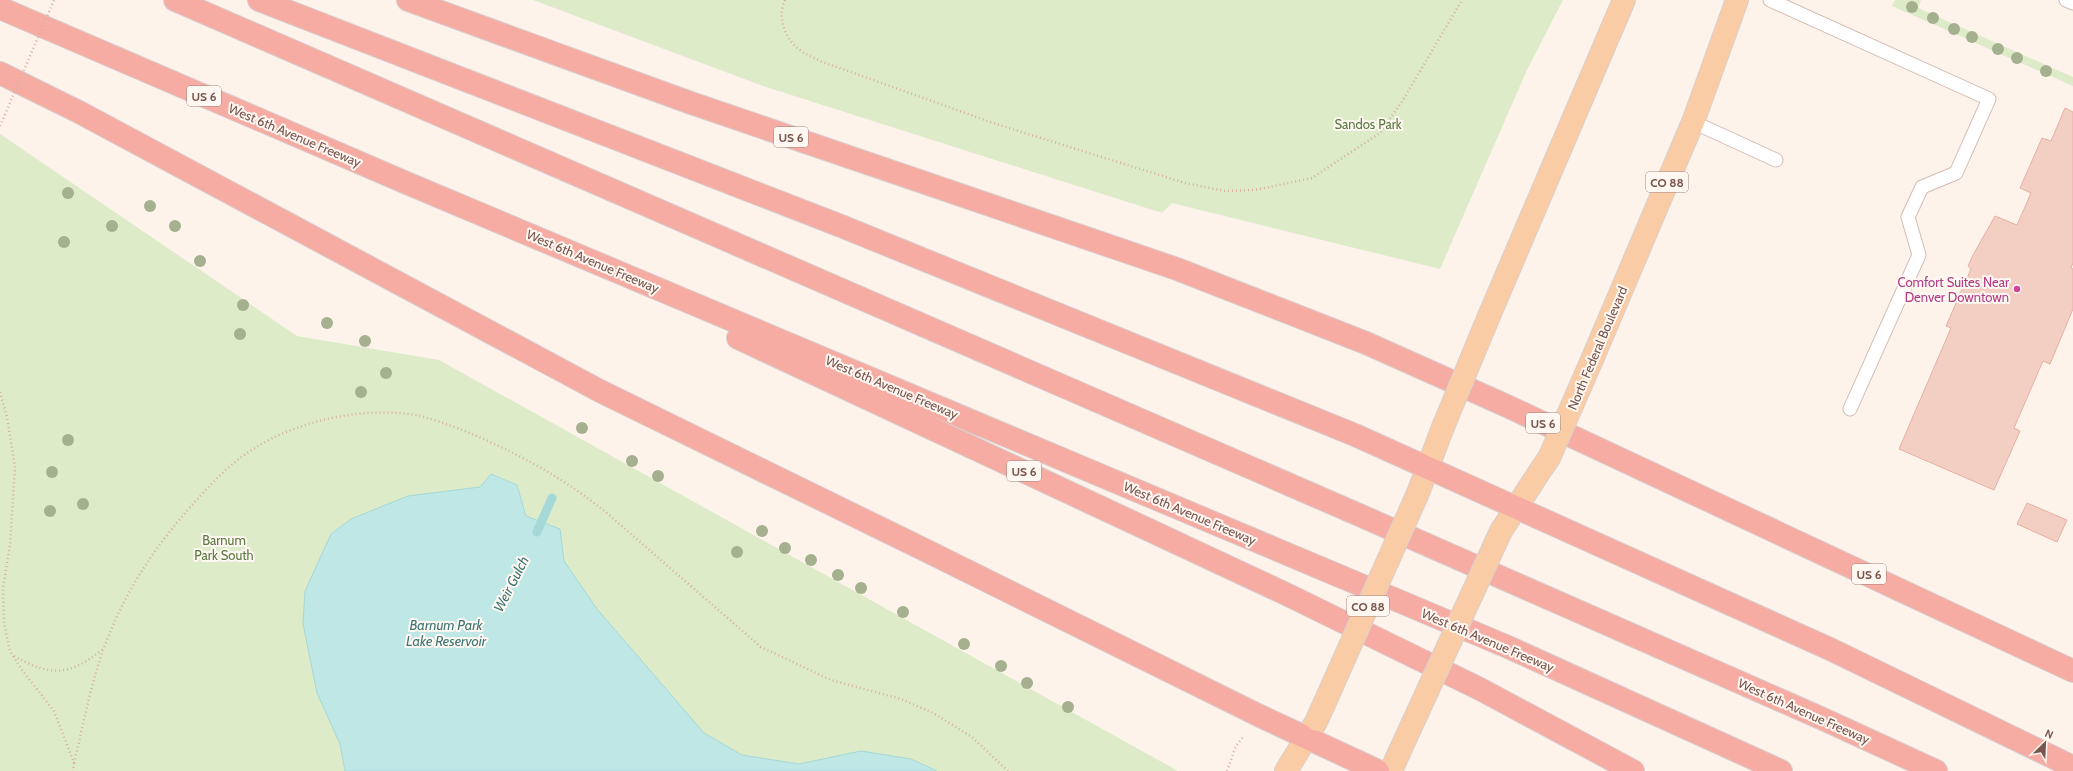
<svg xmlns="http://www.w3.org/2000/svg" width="2073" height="771" viewBox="0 0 2073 771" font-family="Cabin,sans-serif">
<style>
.green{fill:#ddebc9}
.water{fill:#bfe7e6;stroke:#a5d9d8}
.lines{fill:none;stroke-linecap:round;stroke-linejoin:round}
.stream{stroke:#a5d9d8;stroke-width:9}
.building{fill:#f2cec3;stroke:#e5b1a3}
.lane-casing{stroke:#d2bbb3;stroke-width:15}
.primary-casing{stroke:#d9cfcd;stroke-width:24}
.highway-casing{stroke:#d9cfcd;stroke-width:24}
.path{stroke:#d8b0a5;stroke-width:2.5;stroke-dasharray:1 3;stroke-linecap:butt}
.lane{stroke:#fff;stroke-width:13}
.primary{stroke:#facca5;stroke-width:22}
.highway{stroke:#f6aba3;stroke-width:22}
.primary-bridge-casing{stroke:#d9cfcd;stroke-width:24;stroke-linecap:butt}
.path-bridge{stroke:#d8b0a5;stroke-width:2.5;stroke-dasharray:1 3;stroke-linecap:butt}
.primary-bridge{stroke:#facca5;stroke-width:22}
.tree{fill:#a4b08e}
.hotel-dot{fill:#d1479c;stroke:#fff8f2;stroke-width:1.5}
.labels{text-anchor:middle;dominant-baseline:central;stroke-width:4;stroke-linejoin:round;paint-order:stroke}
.shield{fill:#fff8f2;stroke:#a1867e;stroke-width:1}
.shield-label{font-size:12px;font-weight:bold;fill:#79554d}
.park-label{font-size:13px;fill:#5b7941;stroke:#fff8f2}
.street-label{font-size:13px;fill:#79554d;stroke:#fff8f2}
.hotel-label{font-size:13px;fill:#b23c85;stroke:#fff8f2;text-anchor:end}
.water-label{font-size:14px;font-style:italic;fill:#3d7676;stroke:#fff8f2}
</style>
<rect width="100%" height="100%" fill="#fdf3eb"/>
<!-- green -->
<path class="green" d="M 533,0 L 1563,0 L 1527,70 L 1440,269 L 1172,203 L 1162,213 L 763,86 Z
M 1895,0 L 1921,0 L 1918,8 L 2073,77 L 2073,86 L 1892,6 Z
M 0,134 L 297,336 L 439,360 L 1178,771 L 0,771 Z"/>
<!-- water -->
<path class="water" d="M 491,474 L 517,485 L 526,516 L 560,529 L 564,561 L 597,609 L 704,733 L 742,755 L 799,764 L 861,751 L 911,759 L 937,771 L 345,771 L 340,744 L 317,693 L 303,624 L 305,591 L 331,534 L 351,519 L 408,496 L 480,487 Z"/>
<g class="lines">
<!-- stream -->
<path class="stream" d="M 537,532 L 552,498"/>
</g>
<!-- building -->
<path class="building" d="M 2065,108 L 2073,112 L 2073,263 L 2071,268 L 2073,269 L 2073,309 L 2050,364 L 2043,361 L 2014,428 L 2020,431 L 1994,490 L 1899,449 L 1951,328 L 1946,326 L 1971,269 L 1968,266 L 1973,255 L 1995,216 L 2017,225 L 2031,193 L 2020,188 L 2042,138 L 2051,141 Z
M 2027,503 L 2067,520 L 2057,542 L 2017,524 Z"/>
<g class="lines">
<!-- lane casing -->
<g class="lane-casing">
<path id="lane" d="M 1770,0 L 1989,99 L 1956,173 L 1922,187 L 1908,217 L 1919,255 L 1850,409
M 2066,0 L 2073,3
M 1693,122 L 1776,160"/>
</g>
<!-- primary casing -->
<g class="primary-casing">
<path id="primary" d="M 1489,316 L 1624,0
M 1591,362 L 1693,122 L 1737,0
M 1418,493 L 1443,427
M 1501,531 L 1542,468
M 1286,771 L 1316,722
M 1391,771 L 1398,755"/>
</g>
<!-- highway casing -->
<g class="highway-casing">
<path id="highway" d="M 175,0 L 1357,514 L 1823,719 L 1936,771
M 259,0 L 841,226 L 1355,435 L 1830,649 L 2073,767
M 408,0 L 691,103 L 1177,269 L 1366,343 L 1507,406 L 2073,671
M 0,8 L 409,184 L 1508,647 L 1781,771
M 0,73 L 79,112 L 600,391 L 931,553 L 1260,716 L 1378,771
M 738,338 L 1284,593 L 1480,689 L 1633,771"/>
</g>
<!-- path -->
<path class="path" d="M 785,0 C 777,17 785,40 800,50 C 806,55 813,57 820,61 L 996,124 L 1185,183 L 1225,191 L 1255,190 L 1312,178 L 1380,133 L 1403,100 L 1462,0
M 0,392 L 7,417 L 15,467 L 10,545 L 3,588 L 4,623 L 10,651 L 22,670 L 54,711 L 74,763 L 73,771
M 14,656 C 51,677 70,676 103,649
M 74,763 C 85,718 93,670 112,628 C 131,582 160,541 193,504 C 211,484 231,462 255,448 C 299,420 369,405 420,416 C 443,422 466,431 488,441 C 532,461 570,483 608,514 L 761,647 L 831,680 L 901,699 L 933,713 L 972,737 L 1008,771
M 1227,771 L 1236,746 L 1243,737"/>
<!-- lane -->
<use href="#lane" class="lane"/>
<!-- primary -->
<use href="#primary" class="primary"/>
<!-- highway -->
<use href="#highway" class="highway"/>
<!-- primary-bridge casing -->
<g class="primary-bridge-casing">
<path id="primary-bridge" d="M 1443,427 L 1489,316
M 1542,468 L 1549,458 L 1591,362
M 1317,720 L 1418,493
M 1398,755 L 1501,531"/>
</g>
<!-- path-bridge -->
<path class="path-bridge" d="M 0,126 L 54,0"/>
<!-- primary-bridge -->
<use href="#primary-bridge" class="primary-bridge"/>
</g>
<!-- trees -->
<g class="tree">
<circle cx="1912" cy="7" r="6"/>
<circle cx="1933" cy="18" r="6"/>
<circle cx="1954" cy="29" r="6"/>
<circle cx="1972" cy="37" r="6"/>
<circle cx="1998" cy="49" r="6"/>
<circle cx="2017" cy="58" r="6"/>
<circle cx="2046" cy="71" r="6"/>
<circle cx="68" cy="193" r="6"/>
<circle cx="150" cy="206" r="6"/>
<circle cx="112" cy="226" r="6"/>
<circle cx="175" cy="226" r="6"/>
<circle cx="64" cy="242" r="6"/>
<circle cx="200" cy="261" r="6"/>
<circle cx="243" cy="305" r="6"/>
<circle cx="327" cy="323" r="6"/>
<circle cx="240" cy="334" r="6"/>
<circle cx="365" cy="341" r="6"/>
<circle cx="386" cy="373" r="6"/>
<circle cx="361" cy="392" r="6"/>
<circle cx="582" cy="428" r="6"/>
<circle cx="68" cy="440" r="6"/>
<circle cx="632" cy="461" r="6"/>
<circle cx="52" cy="472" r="6"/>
<circle cx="658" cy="476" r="6"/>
<circle cx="83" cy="504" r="6"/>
<circle cx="50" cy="511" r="6"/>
<circle cx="762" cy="531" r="6"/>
<circle cx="785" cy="548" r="6"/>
<circle cx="737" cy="552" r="6"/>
<circle cx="811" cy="560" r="6"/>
<circle cx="838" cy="575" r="6"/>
<circle cx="861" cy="588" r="6"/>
<circle cx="903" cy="612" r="6"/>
<circle cx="964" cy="644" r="6"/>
<circle cx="1001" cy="666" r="6"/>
<circle cx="1027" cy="683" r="6"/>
<circle cx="1068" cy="707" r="6"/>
</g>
<!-- markers -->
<circle class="hotel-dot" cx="2017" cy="289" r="4"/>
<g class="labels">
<!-- shield labels -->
<g class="shield">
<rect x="187" y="86" width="34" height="20" rx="3"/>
<rect x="774" y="127" width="34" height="20" rx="3"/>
<rect x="1646" y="172" width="42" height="20" rx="3"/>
<rect x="1526" y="413" width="34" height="20" rx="3"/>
<rect x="1007" y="461" width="34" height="20" rx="3"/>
<rect x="1852" y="564" width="34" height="20" rx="3"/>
<rect x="1347" y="596" width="42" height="20" rx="3"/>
</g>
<g class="shield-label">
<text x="204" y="96">US 6</text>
<text x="791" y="137">US 6</text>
<text x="1667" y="182">CO 88</text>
<text x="1543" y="423">US 6</text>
<text x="1024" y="471">US 6</text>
<text x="1869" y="574">US 6</text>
<text x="1368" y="606">CO 88</text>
</g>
<!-- park labels -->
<g class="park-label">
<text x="1368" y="124">Sandos Park</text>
<text x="224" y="540">Barnum<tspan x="224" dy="15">Park South</tspan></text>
</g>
<!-- street labels -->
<g class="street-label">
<text transform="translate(295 135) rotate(23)">West 6th Avenue Freeway</text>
<text transform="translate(593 261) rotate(23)">West 6th Avenue Freeway</text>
<text transform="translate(1597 348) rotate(-67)">North Federal Boulevard</text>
<text transform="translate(892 387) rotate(23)">West 6th Avenue Freeway</text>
<text transform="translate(1190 513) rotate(23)">West 6th Avenue Freeway</text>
<text transform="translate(1488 640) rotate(23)">West 6th Avenue Freeway</text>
<text transform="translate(1804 711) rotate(24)">West 6th Avenue Freeway</text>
</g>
<!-- hotel labels -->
<g class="hotel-label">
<text x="2009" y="282">Comfort Suites Near<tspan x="2009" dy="15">Denver Downtown</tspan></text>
</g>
<!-- water labels -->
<g class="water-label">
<text transform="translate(511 584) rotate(-63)">Weir Gulch</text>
<text x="446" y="625">Barnum Park<tspan x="446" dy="16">Lake Reservoir</tspan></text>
</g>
</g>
<!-- north arrow -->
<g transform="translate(2045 743) rotate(24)" stroke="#fff8f2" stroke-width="3" paint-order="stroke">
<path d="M0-3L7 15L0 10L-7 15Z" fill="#79554d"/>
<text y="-6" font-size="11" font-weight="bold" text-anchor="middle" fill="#79554d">N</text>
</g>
</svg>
